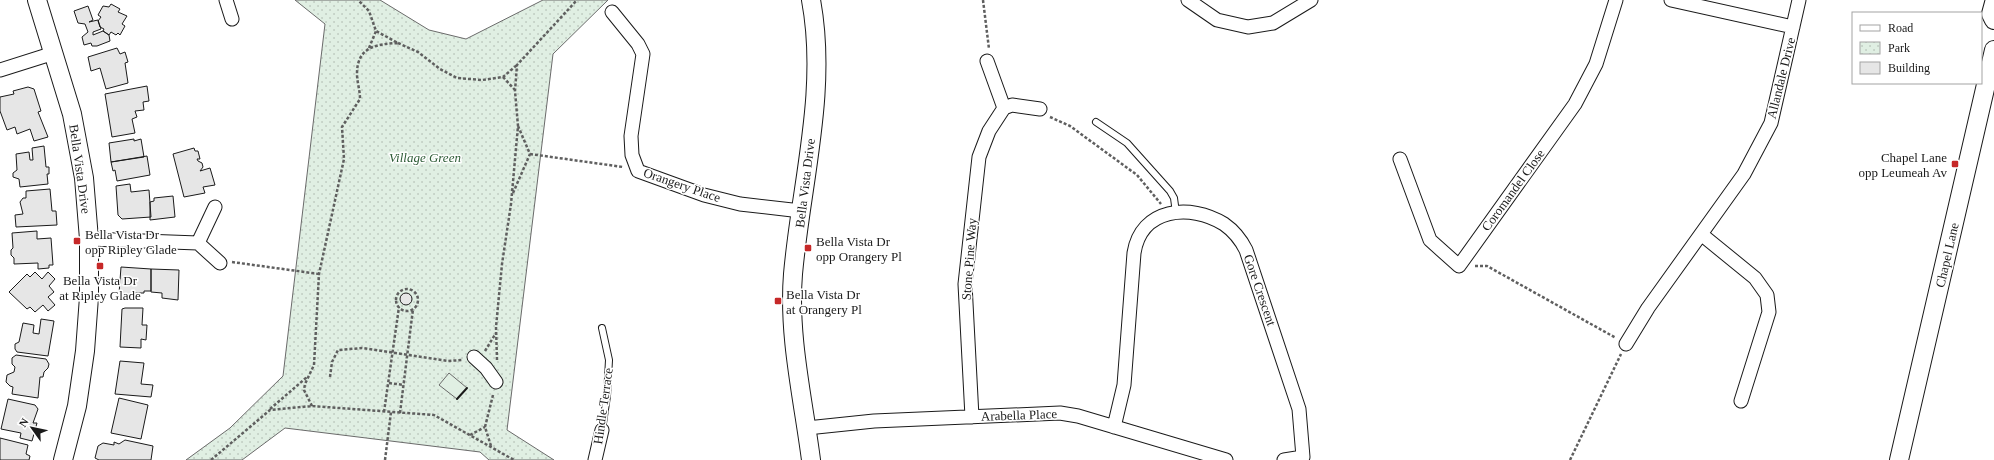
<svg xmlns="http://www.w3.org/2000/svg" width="1994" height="460" viewBox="0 0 1994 460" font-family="Georgia,serif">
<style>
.park{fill:url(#park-dots);stroke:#6a6a6a}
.pitch{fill:#e0efe3;stroke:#6a6a6a}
.building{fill:#e6e6e6;stroke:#1a1a1a}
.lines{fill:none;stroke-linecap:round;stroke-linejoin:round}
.lane-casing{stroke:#1a1a1a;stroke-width:8}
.street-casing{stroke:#1a1a1a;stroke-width:15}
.secondary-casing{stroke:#1a1a1a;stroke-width:20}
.path{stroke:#5f5f5f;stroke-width:2.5;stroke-dasharray:3 2;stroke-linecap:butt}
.lane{stroke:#fff;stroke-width:6}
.street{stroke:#fff;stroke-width:13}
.secondary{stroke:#fff;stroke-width:18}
.wall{stroke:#1a1a1a;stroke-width:2}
.poi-dot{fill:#c62828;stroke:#fff;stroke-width:1.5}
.labels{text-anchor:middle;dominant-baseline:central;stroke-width:3;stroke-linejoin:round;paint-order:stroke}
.street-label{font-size:13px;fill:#1a1a1a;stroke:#fff}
.park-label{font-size:13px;font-style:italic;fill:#2b5a34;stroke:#fff}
.poi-label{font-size:13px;fill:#1a1a1a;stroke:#fff;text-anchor:start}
</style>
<defs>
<pattern id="park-dots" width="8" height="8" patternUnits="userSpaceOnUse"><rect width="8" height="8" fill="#e0efe3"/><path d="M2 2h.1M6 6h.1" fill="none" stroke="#c0ccc2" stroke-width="1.8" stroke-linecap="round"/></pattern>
</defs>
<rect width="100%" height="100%" fill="#fff"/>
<!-- park -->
<path class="park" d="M 295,0 L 380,0 L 429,30 L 466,39 L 543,0 L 608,0 L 553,54 L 507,430 L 554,460 L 489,460 L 480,452 L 285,428 L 242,460 L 186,460 L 230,428 L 283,376 L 325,24 Z"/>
<!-- pitch -->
<path class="pitch" d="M 449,373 L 467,388 L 457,399 L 439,385 Z"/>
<!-- building -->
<path class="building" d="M 111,4 L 120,9 L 118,12 L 127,16 L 122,24 L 125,26 L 120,35 L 118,33 L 116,35 L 111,32 L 109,35 L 103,31 L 104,29 L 100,27 L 98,21 L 101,17 L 98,15 L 103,6 L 109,7 Z
M 88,6 L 93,20 L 89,22 L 98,20 L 101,29 L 93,32 L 93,35 L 103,31 L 109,35 L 110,41 L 97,46 L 92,46 L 91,43 L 84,45 L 82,37 L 88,32 L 85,24 L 78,23 L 74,11 Z
M 117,48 L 120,54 L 125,52 L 128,62 L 125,63 L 128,83 L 106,89 L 100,68 L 91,71 L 88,57 Z
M 147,86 L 149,101 L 143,102 L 144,110 L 135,111 L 137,117 L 132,119 L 135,133 L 112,137 L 105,94 Z
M 28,87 L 34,89 L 41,111 L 38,112 L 48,137 L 34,141 L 30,129 L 17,134 L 15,127 L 7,130 L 0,111 L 0,97 L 14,94 L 13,91 Z
M 134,139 L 134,141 L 141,139 L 144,157 L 111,162 L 109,143 Z
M 44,146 L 46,167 L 49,167 L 49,174 L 47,174 L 48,184 L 20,187 L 19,179 L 13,177 L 13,173 L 17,170 L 16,154 L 29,152 L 30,160 L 33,160 L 32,148 Z
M 194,148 L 195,151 L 198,151 L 200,159 L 197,159 L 198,161 L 202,163 L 203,167 L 200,171 L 210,168 L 215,185 L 203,187 L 205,193 L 184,197 L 173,154 Z
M 147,156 L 150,175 L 117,181 L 115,170 L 113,171 L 111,162 Z
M 130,184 L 131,192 L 149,190 L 151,217 L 122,219 L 118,215 L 116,186 Z
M 50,189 L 52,211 L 56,211 L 57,225 L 16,227 L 15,215 L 23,214 L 20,202 L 23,198 L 26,198 L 26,191 Z
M 173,196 L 175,217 L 150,220 L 150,202 L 154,201 L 154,198 Z
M 37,231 L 37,239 L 51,238 L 53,265 L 49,265 L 49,268 L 38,269 L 38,263 L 14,264 L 14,258 L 11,255 L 11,250 L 13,248 L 12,233 Z
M 121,267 L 151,269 L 151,291 L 144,291 L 144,293 L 133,293 L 133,295 L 119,294 Z
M 151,269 L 179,270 L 178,300 L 162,298 L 162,293 L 151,292 Z
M 35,272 L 42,279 L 48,272 L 55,279 L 49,286 L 54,292 L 48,297 L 55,305 L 48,311 L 43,305 L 35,312 L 30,307 L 27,309 L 9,292 L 27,274 L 30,277 Z
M400 299a6 6 0 1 1 12 0a6 6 0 1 1-12 0Z
M 125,308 L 143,308 L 142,325 L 147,325 L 146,340 L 141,339 L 141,348 L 120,347 L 122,309 Z
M 41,319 L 54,321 L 48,356 L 17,352 L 15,349 L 15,344 L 19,342 L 23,323 L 34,325 L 33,333 L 39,334 Z
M 16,355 L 46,359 L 49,364 L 48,368 L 44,372 L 43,377 L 40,377 L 38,398 L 12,394 L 13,387 L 10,386 L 6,382 L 7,375 L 14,372 L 15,367 L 12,364 L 12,358 Z
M 120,361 L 144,363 L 141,384 L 153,385 L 151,397 L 115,394 Z
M 119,398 L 148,405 L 141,439 L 111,433 Z
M 8,399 L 35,405 L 38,409 L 33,423 L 37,423 L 32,441 L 20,438 L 21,433 L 1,429 Z
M 0,438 L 28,445 L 26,454 L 30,456 L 29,460 L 0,460 Z
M 125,440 L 153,446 L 151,460 L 99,460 L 95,458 L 98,446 L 103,443 L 114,445 L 114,442 L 119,444 Z"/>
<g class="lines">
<!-- lane casing -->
<g class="lane-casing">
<path id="lane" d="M 1096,122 L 1127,143 L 1170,191 L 1174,198 L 1176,213
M 602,430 L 607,396 L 609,360 L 602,328"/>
</g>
<!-- street casing -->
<g class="street-casing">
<path id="street" d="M 226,0 L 232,19
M 1188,0 L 1217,20 L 1248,27 L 1273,23 L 1311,0
M 1671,0 L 1793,27
M 612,12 L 638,44 L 643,54 L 631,136 L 632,155 L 638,171 L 704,195 L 740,204 L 801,211
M 987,61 L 1004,108
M 0,70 L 54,53
M 1400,159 L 1430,240 L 1459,266 L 1575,104 L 1596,64 L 1616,0
M 1701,234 L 1755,278 L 1767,295 L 1769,312 L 1741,401
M 89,239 L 198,243 L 220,263
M 198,243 L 215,207
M 1626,344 L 1648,308 L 1744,174 L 1771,123 L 1799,0
M 474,357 L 486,368 L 496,382
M 972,417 L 965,284 L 979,157 L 989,131 L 1004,108 L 1012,105 L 1040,109
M 1114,427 L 1124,385 L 1134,253 C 1141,208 1190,203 1224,224 C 1234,231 1241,240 1246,250 L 1299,409 L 1303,457 L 1284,460
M 807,428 L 874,421 L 1060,413 L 1078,416 L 1226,460
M 595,460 L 602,430"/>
</g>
<!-- secondary casing -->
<g class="secondary-casing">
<path id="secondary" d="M 37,0 L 72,114 L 84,178 L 89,239 L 89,297 L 85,351 L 77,406 L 63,460
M 1994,3 L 1991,14 L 1994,20
M 811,460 C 803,398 788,336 793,274 C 801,183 828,91 811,0
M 1899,460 L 1994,50"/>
</g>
<!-- path -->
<path class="path" d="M 983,0 L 989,49
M 398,43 L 418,52 L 440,69 L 457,78 L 482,80 L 503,77 L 517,65
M 369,48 L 376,31
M 503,77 L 515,90
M 1050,117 L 1070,126 L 1137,175 L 1161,204
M 530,154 L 623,167
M 513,193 L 530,154 L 518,126
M 232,262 L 319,274
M 1475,266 L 1487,266 L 1616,338
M396 300a11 11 0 1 1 22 0a11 11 0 1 1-22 0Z
M 485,351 L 496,333
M 497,360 L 496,327 L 502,264 L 511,204 L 518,126 L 515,91 L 517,65 L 577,0
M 330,377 L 332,362 L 338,350 L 362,348 L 448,361 L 462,360
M 389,383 L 404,385
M 312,406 L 304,390 L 305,384 L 314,365 L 319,274 L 344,159 L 342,127 L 360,99 C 360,90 357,82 357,74 C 357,47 376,44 398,43 L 376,31 L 369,11 L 358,0
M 270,409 L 307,377
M 384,412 L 399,307
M 400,413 L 413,309
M 470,435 L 485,427
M 491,446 L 485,427 L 493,395
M 211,460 L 270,410 L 312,406 L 434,415 L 514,460
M 385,460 L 391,412
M 1570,460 L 1621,354"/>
<!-- lane -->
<use href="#lane" class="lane"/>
<!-- street -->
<use href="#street" class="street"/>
<!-- secondary -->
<use href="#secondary" class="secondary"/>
<!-- wall -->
<path class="wall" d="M 457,399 L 467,388"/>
</g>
<!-- markers -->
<g class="poi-dot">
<rect x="1951" y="160" width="8" height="8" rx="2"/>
<rect x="73" y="237" width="8" height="8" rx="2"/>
<rect x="804" y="244" width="8" height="8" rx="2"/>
<rect x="96" y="262" width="8" height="8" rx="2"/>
<rect x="774" y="297" width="8" height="8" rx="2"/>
</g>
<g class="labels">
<!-- street labels -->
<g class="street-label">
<text transform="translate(1781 78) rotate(-76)">Allandale Drive</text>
<text transform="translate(80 169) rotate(82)">Bella Vista Drive</text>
<text transform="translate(805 183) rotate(-83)">Bella Vista Drive</text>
<text transform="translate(682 185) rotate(19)">Orangery Place</text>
<text transform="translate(1513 190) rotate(-54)">Coromandel Close</text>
<text transform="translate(1947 255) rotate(-77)">Chapel Lane</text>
<text transform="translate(969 259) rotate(-86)">Stone Pine Way</text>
<text transform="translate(1260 290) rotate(71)">Gore Crescent</text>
<text transform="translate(603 406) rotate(-82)">Hindle Terrace</text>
<text transform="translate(1019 415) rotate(-2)">Arabella Place</text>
</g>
<!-- park labels -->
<g class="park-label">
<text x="425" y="157">Village Green</text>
</g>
<!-- poi labels -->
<g class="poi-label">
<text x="1947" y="157" text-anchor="end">Chapel Lane<tspan x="1947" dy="15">opp Leumeah Av</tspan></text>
<text x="85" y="234">Bella Vista Dr<tspan x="85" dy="15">opp Ripley Glade</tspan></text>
<text x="816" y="241">Bella Vista Dr<tspan x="816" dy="15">opp Orangery Pl</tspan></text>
<text x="100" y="280" text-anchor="middle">Bella Vista Dr<tspan x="100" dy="15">at Ripley Glade</tspan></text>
<text x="786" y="294">Bella Vista Dr<tspan x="786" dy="15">at Orangery Pl</tspan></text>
</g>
</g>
<!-- legend -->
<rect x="1852" y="12" width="130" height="72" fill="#ffffff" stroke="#a3a3a3"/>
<rect x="1860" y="25" width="20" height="6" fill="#ffffff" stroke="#a3a3a3"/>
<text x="1888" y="32" font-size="12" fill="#1a1a1a">Road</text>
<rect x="1860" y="42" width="20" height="12" fill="url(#park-dots)" stroke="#a3a3a3"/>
<text x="1888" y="52" font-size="12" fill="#1a1a1a">Park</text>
<rect x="1860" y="62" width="20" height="12" fill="#e6e6e6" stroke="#a3a3a3"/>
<text x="1888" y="72" font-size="12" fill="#1a1a1a">Building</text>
<!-- north arrow -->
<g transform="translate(32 428) rotate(303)" stroke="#ffffff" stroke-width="3" paint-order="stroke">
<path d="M0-3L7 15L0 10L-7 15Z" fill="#1a1a1a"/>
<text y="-6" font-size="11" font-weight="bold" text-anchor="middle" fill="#1a1a1a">N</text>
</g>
</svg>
